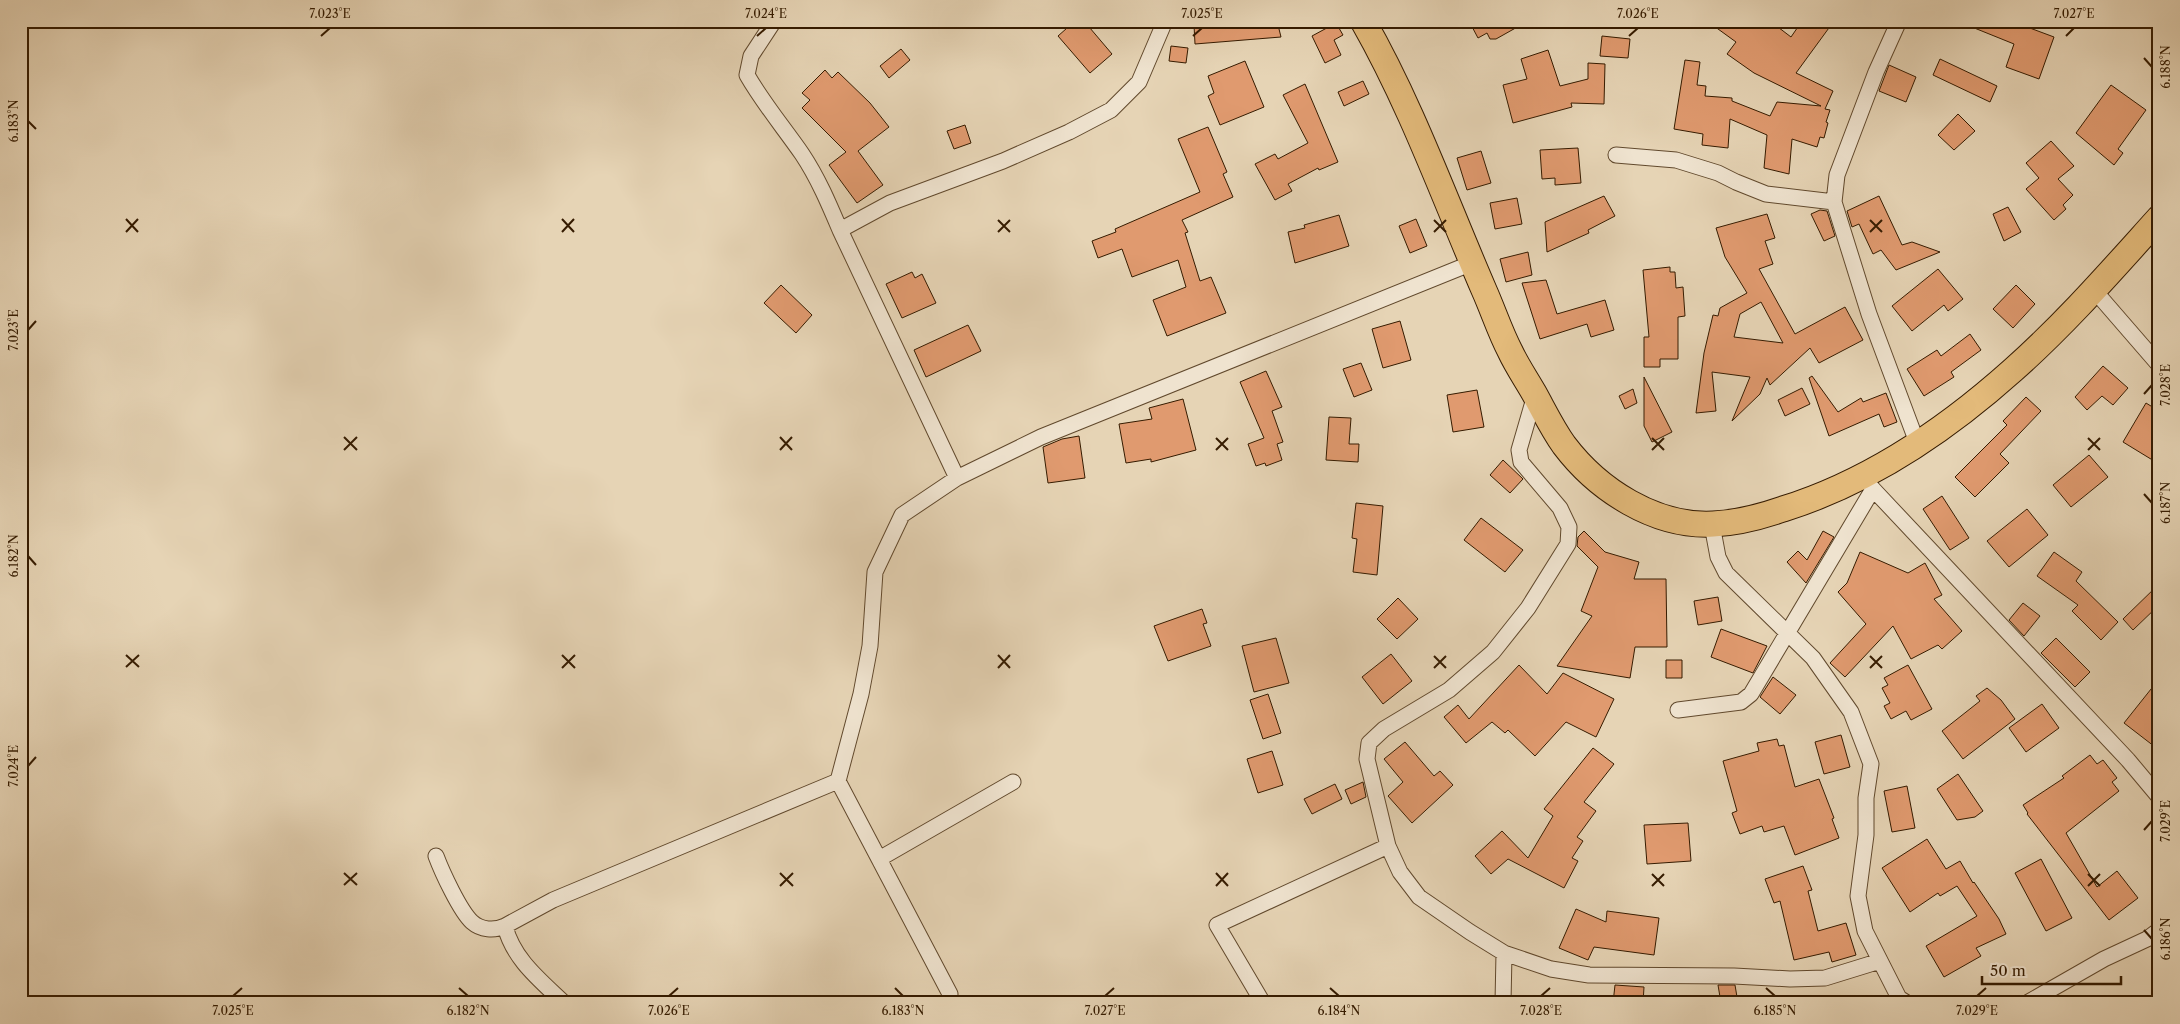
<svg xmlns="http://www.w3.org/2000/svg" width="2180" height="1024" viewBox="0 0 2180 1024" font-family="'Libre Caslon Text',serif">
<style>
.building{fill:#e09a6f;stroke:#351b00;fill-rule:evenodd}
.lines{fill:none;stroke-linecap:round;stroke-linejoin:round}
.street-casing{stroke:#61492d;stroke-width:17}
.primary-casing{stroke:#351b00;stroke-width:27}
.street{stroke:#efe3cf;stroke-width:15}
.primary{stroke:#e3ba7a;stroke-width:25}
.ticks{fill:none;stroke:#351b00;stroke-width:2}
.neatline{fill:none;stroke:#351b00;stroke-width:2}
.ticks-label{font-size:12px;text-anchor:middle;fill:#351b00}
</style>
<rect width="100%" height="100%" fill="#e6d4b5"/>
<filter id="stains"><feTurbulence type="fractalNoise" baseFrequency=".004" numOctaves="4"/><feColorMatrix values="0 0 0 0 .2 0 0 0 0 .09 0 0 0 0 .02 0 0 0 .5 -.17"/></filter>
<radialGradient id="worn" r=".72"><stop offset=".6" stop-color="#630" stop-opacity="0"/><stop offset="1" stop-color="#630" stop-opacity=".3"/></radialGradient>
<!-- building -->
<path class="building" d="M 1075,21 L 1084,21 L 1112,54 L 1090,73 L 1058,36 Z
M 1240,21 L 1277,21 L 1281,37 L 1195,44 L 1194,25 Z
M 1469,21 L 1528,21 L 1496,39 L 1490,39 L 1487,33 L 1478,38 Z
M 1707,21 L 1770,21 L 1791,37 L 1802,21 L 1834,21 L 1796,73 L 1833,91 L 1825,109 L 1830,110 L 1826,122 L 1828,123 L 1824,138 L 1820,137 L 1817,147 L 1792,139 L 1789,174 L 1764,168 L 1767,135 L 1730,119 L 1728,148 L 1702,145 L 1703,134 L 1674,129 L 1685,60 L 1700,62 L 1697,85 L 1706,86 L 1705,96 L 1732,98 L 1732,101 L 1770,116 L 1777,102 L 1821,106 L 1754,73 L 1727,54 L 1736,42 Z
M 1957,21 L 2011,21 L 2054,37 L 2039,79 L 2006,67 L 2014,44 Z
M 1336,23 L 1343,35 L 1334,40 L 1341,55 L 1325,63 L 1312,36 Z
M 1602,36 L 1630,39 L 1628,58 L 1600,56 Z
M 1171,46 L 1188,48 L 1186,63 L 1169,61 Z
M 901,49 L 910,60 L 889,78 L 880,66 Z
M 1548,50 L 1560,86 L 1588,79 L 1588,63 L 1605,64 L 1604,104 L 1571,103 L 1572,107 L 1513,123 L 1503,85 L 1527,79 L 1521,59 Z
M 1940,59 L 1997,86 L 1990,102 L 1933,75 Z
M 1245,61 L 1264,107 L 1220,125 L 1208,96 L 1214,93 L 1208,76 Z
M 1889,65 L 1916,77 L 1906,102 L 1879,91 Z
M 825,70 L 832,78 L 838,72 L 870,103 L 889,127 L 858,151 L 883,185 L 857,203 L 829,165 L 846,152 L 802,108 L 810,100 L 802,93 Z
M 1363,81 L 1369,94 L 1344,106 L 1338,92 Z
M 1305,84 L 1338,162 L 1319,170 L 1318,168 L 1288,184 L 1292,191 L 1275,200 L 1255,164 L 1275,154 L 1278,159 L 1308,143 L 1283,95 Z
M 2111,85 L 2146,110 L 2118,149 L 2123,153 L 2114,165 L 2076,133 Z
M 1958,114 L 1975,131 L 1954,150 L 1938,135 Z
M 965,125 L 971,143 L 954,149 L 947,131 Z
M 1208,127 L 1227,172 L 1223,174 L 1233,197 L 1182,220 L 1188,232 L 1185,233 L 1200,281 L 1211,277 L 1226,313 L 1167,336 L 1153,300 L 1186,287 L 1178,260 L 1132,277 L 1122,249 L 1098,258 L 1092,241 L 1116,232 L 1115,229 L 1200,192 L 1178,139 Z
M 2051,141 L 2074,166 L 2058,179 L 2073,195 L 2063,205 L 2066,209 L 2054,220 L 2026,189 L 2039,178 L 2026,163 Z
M 1578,148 L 1581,183 L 1555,185 L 1555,178 L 1542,179 L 1540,150 Z
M 1481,151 L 1491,183 L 1467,190 L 1457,158 Z
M 1604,196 L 1615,216 L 1588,230 L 1589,233 L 1547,252 L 1545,222 Z
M 1879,196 L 1902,245 L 1912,242 L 1940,252 L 1896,270 L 1881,250 L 1873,254 L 1859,224 L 1852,227 L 1847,211 Z
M 1517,198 L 1522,224 L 1495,229 L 1490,203 Z
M 2008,207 L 2021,232 L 2004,241 L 1993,214 Z
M 1820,210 L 1827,211 L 1835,236 L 1824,241 L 1811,214 Z
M 1767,214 L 1775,238 L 1765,241 L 1773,264 L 1759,269 L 1795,334 L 1845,307 L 1863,340 L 1819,363 L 1810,348 L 1770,385 L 1767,378 L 1760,394 L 1732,421 L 1750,377 L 1712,372 L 1716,411 L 1696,413 L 1704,353 L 1713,315 L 1718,316 L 1720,308 L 1747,293 L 1725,257 L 1716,228 ZM 1761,302 L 1783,343 L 1734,337 L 1740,314 Z
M 1339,215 L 1349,246 L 1295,263 L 1288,232 L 1305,228 L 1304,225 Z
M 1416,219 L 1427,246 L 1410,253 L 1399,226 Z
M 1528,252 L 1532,275 L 1506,282 L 1500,259 Z
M 1670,267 L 1670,272 L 1675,272 L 1676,288 L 1683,287 L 1685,316 L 1678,317 L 1678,359 L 1660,359 L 1660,367 L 1644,367 L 1644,337 L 1649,337 L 1643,270 Z
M 1938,269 L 1963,299 L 1948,311 L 1944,305 L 1912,331 L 1892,306 Z
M 912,272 L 915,278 L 922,274 L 936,303 L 902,318 L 886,284 Z
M 1546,280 L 1557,314 L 1605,300 L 1614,330 L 1591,337 L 1587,324 L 1540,339 L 1522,283 Z
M 781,285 L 812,315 L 796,333 L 764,303 Z
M 2016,285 L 2035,304 L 2013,328 L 1993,309 Z
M 1400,321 L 1411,360 L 1383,368 L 1372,329 Z
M 968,325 L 981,351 L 926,377 L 914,350 Z
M 1970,334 L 1981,350 L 1951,372 L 1954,377 L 1924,396 L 1907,369 L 1937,350 L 1941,356 Z
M 1361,363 L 1372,390 L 1354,397 L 1343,369 Z
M 2103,366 L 2128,388 L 2113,405 L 2102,396 L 2087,410 L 2075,397 Z
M 1266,371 L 1282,407 L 1272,411 L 1283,442 L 1277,444 L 1282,460 L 1266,466 L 1265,463 L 1256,466 L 1248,444 L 1264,438 L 1240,382 Z
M 1812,376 L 1838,412 L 1861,398 L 1863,402 L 1886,393 L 1897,422 L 1884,427 L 1879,414 L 1829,436 L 1809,378 Z
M 1644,377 L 1672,432 L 1652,442 L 1644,426 Z
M 1802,388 L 1810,404 L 1785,416 L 1778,400 Z
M 1633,389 L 1637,403 L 1625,409 L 1619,396 Z
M 1477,390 L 1484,427 L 1453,432 L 1447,395 Z
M 2026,397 L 2041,411 L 2000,454 L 2009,463 L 1975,497 L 1955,477 L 2007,425 L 2003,421 Z
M 1183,399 L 1196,450 L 1151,462 L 1151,459 L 1126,463 L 1119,424 L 1152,419 L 1149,408 Z
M 2146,403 L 2159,411 L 2159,464 L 2123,442 Z
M 1329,417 L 1351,418 L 1349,444 L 1359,444 L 1358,462 L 1326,460 Z
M 1079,436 L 1085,478 L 1048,483 L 1043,447 L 1062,439 Z
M 2089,455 L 2108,477 L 2071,507 L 2053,485 Z
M 1503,460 L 1523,479 L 1510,493 L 1490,475 Z
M 1942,496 L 1969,538 L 1950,550 L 1923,509 Z
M 1356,503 L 1383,506 L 1377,575 L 1353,572 L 1357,539 L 1352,538 Z
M 2027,509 L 2048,535 L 2009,567 L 1987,541 Z
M 1481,518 L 1523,550 L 1505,572 L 1464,540 Z
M 1584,531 L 1605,552 L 1639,562 L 1634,579 L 1666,579 L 1667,647 L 1635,647 L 1630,678 L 1557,666 L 1592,616 L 1581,611 L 1598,567 L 1577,546 L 1578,537 Z
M 1823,531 L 1834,537 L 1806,583 L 1787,562 L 1798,551 L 1807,560 Z
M 1860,552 L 1908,573 L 1925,563 L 1942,595 L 1934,599 L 1962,631 L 1942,649 L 1938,645 L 1911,659 L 1893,626 L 1845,677 L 1830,663 L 1866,624 L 1838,592 L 1847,583 Z
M 2054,552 L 2082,572 L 2076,581 L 2118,622 L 2101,640 L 2072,611 L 2078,605 L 2037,576 Z
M 2159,584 L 2159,605 L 2133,630 L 2123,619 Z
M 1718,597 L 1722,621 L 1698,625 L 1694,601 Z
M 1398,598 L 1418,619 L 1397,639 L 1377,619 Z
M 2023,603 L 2040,616 L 2024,636 L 2009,620 Z
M 1202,609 L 1207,623 L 1203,624 L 1211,646 L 1168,661 L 1154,626 Z
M 1721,629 L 1767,646 L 1753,673 L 1711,657 Z
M 1276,638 L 1289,683 L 1254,692 L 1242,646 Z
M 2056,638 L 2090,672 L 2075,687 L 2041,653 Z
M 1391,654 L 1412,681 L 1383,704 L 1362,677 Z
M 1666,660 L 1682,660 L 1682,678 L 1666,678 Z
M 1519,665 L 1547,694 L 1563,673 L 1614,699 L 1596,737 L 1566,722 L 1535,756 L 1508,730 L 1505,733 L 1492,722 L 1466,743 L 1444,717 L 1458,705 L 1469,719 Z
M 1908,665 L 1932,709 L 1911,720 L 1906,711 L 1891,719 L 1884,706 L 1890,703 L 1882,688 L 1888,685 L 1884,678 Z
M 1773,677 L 1796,695 L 1780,714 L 1760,697 Z
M 2159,679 L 2159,750 L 2124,723 Z
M 1987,688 L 2001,700 L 2015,719 L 1963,759 L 1942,731 L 1980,701 L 1976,696 Z
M 1268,694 L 1281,733 L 1263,739 L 1250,700 Z
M 2042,704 L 2059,728 L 2026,752 L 2009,728 Z
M 1841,735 L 1850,767 L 1824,774 L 1815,742 Z
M 1777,739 L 1779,746 L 1784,745 L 1795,787 L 1819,779 L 1834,818 L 1832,819 L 1839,838 L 1795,855 L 1784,826 L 1764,832 L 1762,826 L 1740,834 L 1732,813 L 1737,811 L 1723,761 L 1759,751 L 1757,743 Z
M 1405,742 L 1434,776 L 1440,771 L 1453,785 L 1412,823 L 1388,796 L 1403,782 L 1384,759 Z
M 1593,748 L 1614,764 L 1584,802 L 1596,811 L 1577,837 L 1583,841 L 1572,858 L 1578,861 L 1564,888 L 1508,859 L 1491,874 L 1475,856 L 1502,831 L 1528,858 L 1553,816 L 1544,809 Z
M 1272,751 L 1283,785 L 1258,793 L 1247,759 Z
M 2090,755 L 2097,764 L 2103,760 L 2117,778 L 2112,782 L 2119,791 L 2066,833 L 2097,887 L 2117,871 L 2138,898 L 2109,920 L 2027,814 L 2028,813 L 2023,805 L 2064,778 L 2062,776 Z
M 1958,774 L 1983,811 L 1975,817 L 1957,820 L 1937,789 Z
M 1363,782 L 1366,797 L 1351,804 L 1345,790 Z
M 1335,784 L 1342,799 L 1312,814 L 1304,799 Z
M 1907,786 L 1915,828 L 1892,832 L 1884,791 Z
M 1688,823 L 1691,861 L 1647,864 L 1644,825 Z
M 1927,839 L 1946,869 L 1960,861 L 1973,883 L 1974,882 L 1999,919 L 2006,934 L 1976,948 L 1981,956 L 1944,977 L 1926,946 L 1977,916 L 1957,886 L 1940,896 L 1938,893 L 1910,912 L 1882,868 Z
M 2041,859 L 2072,918 L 2046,931 L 2015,873 Z
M 1803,866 L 1812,890 L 1808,891 L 1818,931 L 1846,923 L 1856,955 L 1832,962 L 1829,952 L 1794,960 L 1780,901 L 1774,903 L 1765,879 Z
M 1576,909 L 1606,922 L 1607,911 L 1659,918 L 1654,955 L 1594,947 L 1588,960 L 1559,948 Z
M 1615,985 L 1644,987 L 1643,1003 L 1613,1003 Z
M 1718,985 L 1735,985 L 1738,1003 L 1721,1003 Z"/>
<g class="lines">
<!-- street casing -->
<g class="street-casing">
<path id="street" d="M 774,21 L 751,56 L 747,75 C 763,103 784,128 802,154 C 818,178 829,204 840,230 L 957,478
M 1899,21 L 1876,72 L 1837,175 L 1834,202 L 1869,314 L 1918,445
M 1616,155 L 1676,160 L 1718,173 L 1736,182 L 1766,194 L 1834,202
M 840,230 L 890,203 L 1003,161 L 1069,132 L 1111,110 L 1139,82 L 1165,21
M 2094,290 L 2159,365
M 1535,395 L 1519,450 L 1521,462 L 1560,508 L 1569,527 L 1568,544 L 1528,608 L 1493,652 L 1449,690 L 1384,729 L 1369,743 L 1367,759 L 1388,846 L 1400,872 L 1419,897 L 1470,932 L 1504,953 L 1551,969 L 1589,975 L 1734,976 L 1790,979 L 1825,978 L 1880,961
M 1863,476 L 1873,489 L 2128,760 L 2159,797
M 1712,525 L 1718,557 L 1726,573 L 1813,658 L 1851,712 L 1871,764 L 1866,798 L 1866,835 L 1858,896 L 1865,931 L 1899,998 L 1907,1003
M 1678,710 L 1741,702 L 1751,694 L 1873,489
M 436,856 C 442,872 460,911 472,922 C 481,930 494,931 505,926 C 513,959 540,980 564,1003
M 879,859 L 1013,782
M 505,926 L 553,900 L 838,781
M 950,994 L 838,781 L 861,694 L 870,646 L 875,572 L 902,515 L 957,478 L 1041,437 L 1472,263
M 1263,1003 L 1217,925 L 1388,846
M 1503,1003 L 1504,953
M 2027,1003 L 2104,959 L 2147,939 L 2159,930"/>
</g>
<!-- primary casing -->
<g class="primary-casing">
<path id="primary" d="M 1363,21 C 1412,107 1445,200 1484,290 C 1493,310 1500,332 1510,351 C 1517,366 1526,379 1534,393 C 1544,411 1552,428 1564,445 C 1598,490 1655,527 1713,524 C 1737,523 1760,517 1783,509 C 1870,482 1946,430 2013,370 C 2066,323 2112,270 2159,218"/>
</g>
<!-- street -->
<use href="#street" class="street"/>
<!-- primary -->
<use href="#primary" class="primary"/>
</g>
<!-- ticks -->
<path class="ticks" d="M 321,36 L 330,28M 757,36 L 766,28M 1193,36 L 1202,28M 1629,36 L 1638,28M 2066,36 L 2074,28M 2144,58 L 2152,67M 28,121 L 36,129M 126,219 L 138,232M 562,219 L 574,232M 998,220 L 1010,232M 1434,220 L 1446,232M 1870,220 L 1882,232M 126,232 L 138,219M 562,232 L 574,219M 998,232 L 1010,220M 1434,232 L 1446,220M 1870,232 L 1882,220M 28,330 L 36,321M 2144,394 L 2152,385M 344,437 L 357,450M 780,437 L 792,450M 1216,438 L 1228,450M 1652,438 L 1664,450M 2088,438 L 2100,450M 344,450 L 357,437M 780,450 L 792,437M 1216,450 L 1228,438M 1652,450 L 1664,438M 2088,450 L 2100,438M 2144,494 L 2152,503M 28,556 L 36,565M 126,655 L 139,667M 562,655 L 575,668M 998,655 L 1010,668M 1434,656 L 1446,668M 1870,656 L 1882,668M 126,667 L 139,655M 562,668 L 575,655M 998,668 L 1010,655M 1434,668 L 1446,656M 1870,668 L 1882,656M 28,766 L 36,757M 2144,830 L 2152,821M 344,873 L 357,885M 780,873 L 793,886M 1216,873 L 1228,886M 1652,874 L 1664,886M 2088,874 L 2100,886M 344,885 L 357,873M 780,886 L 793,873M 1216,886 L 1228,873M 1652,886 L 1664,874M 2088,886 L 2100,874M 2144,930 L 2152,939M 459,988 L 468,996M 895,988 L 903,996M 1330,988 L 1339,996M 1766,988 L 1775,996M 233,996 L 242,988M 669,996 L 678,988M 1105,996 L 1114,988M 1541,996 L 1550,988M 1977,996 L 1986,988"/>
<!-- margin -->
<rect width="2180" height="1024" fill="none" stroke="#e6d4b5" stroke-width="55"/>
<!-- scale -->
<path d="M1982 976v8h139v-8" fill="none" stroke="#351b00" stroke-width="2.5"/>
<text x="1990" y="976" font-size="15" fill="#351b00" stroke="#efe3cf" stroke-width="4" paint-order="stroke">50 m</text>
<rect x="28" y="28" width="2124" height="968" class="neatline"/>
<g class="ticks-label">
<text x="330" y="18">7.023°E</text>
<text x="766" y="18">7.024°E</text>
<text x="1202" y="18">7.025°E</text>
<text x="1638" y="18">7.026°E</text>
<text x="2074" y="18">7.027°E</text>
<text transform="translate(2166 67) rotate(-90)" y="4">6.188°N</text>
<text transform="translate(14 121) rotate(-90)" y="4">6.183°N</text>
<text transform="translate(14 330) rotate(-90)" y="4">7.023°E</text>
<text transform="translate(2166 385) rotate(-90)" y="4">7.028°E</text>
<text transform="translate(2166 503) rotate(-90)" y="4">6.187°N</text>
<text transform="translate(14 556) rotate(-90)" y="4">6.182°N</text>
<text transform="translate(14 766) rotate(-90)" y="4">7.024°E</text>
<text transform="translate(2166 821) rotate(-90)" y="4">7.029°E</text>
<text transform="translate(2166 939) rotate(-90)" y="4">6.186°N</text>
<text x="233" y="1015">7.025°E</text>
<text x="468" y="1015">6.182°N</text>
<text x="669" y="1015">7.026°E</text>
<text x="903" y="1015">6.183°N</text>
<text x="1105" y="1015">7.027°E</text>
<text x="1339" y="1015">6.184°N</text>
<text x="1541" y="1015">7.028°E</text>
<text x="1775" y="1015">6.185°N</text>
<text x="1977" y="1015">7.029°E</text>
</g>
<rect width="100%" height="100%" filter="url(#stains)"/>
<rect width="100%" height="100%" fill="url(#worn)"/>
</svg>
